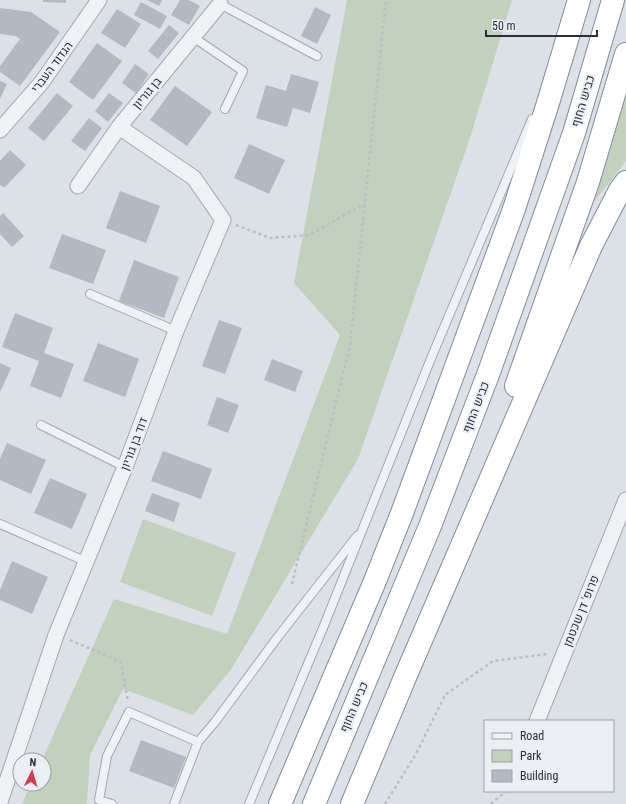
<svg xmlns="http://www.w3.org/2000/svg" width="626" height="804" viewBox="0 0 626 804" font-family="'Roboto Condensed',Heebo,sans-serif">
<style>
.green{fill:#c1d1bd}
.building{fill:#b3b9c3}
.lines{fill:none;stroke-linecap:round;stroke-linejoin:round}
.service-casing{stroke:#a2a7b1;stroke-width:10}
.minor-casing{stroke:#a2a7b1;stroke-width:17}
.motorway-casing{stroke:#838d9d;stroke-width:24}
.path{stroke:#bbbec5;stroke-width:2.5;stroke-dasharray:3 3;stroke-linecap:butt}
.service{stroke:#eff1f5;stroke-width:8}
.minor{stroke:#eff1f5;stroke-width:15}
.motorway{stroke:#fff;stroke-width:22}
.labels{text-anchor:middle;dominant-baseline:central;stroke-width:4;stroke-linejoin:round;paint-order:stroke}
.street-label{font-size:12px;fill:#262d3d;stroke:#ebeff4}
</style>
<rect width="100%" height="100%" fill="#dce0e7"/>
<!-- green -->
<path class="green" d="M 347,0 L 512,0 L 470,138 L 358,459 L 230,671 L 193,715 L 123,689 L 90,755 L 87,804 L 22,804 L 31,784 L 44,784 L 44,760 L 42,760 L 114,599 L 227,634 L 340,335 L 294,283 Z
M 626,87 L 626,161 L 586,212 Z
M 143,519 L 236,553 L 212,616 L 120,582 Z"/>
<!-- building -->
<path class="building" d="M 43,0 L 66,0 L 66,3 L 43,2 Z
M 147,0 L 162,0 L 159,6 Z
M 180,0 L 189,0 L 200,6 L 189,25 L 171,15 Z
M 141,2 L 167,16 L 160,29 L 134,15 Z
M 315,7 L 331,15 L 317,44 L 301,36 Z
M 0,8 L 31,12 L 60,32 L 20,86 L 0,72 L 0,66 L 20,39 L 16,36 L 0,34 Z
M 117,9 L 141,24 L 125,48 L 101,33 Z
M 169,25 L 179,33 L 158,59 L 148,51 Z
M 97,43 L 122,61 L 93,100 L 69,82 Z
M 135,64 L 149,74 L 136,93 L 122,83 Z
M 291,74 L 319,82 L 310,113 L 293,108 L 287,127 L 256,118 L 266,85 L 286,91 Z
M 0,81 L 7,84 L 0,99 Z
M 175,86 L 212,112 L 187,146 L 150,120 Z
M 57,93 L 73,106 L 44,141 L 28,128 Z
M 109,93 L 123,103 L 108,122 L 95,111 Z
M 89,118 L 102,128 L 85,151 L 71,141 Z
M 249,144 L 285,160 L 269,194 L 234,178 Z
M 10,150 L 26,165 L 4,188 L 0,185 L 0,161 Z
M 120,191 L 160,206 L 146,243 L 106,228 Z
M 3,213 L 24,236 L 12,247 L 0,234 L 0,216 Z
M 62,234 L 106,250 L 93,284 L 49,268 Z
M 134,260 L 179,277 L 164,318 L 119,301 Z
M 15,313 L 53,328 L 44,353 L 74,364 L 61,398 L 30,386 L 39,361 L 2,347 Z
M 219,320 L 242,328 L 225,374 L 202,366 Z
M 98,343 L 139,359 L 125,397 L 83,381 Z
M 272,359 L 303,371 L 295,392 L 264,380 Z
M 0,363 L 11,368 L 0,392 Z
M 217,397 L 239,405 L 228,433 L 207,425 Z
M 7,443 L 46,460 L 31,494 L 0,480 L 0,459 Z
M 163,451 L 212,469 L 201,499 L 151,481 Z
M 50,478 L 87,494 L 72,529 L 34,513 Z
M 152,493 L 180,503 L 174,522 L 145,511 Z
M 12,561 L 48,577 L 32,614 L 0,600 L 0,590 Z
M 141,740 L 186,757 L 174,788 L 129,771 Z"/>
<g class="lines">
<!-- service casing -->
<g class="service-casing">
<path id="service" d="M 220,4 L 317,56
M 193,37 L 243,71 L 225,109
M 90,294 L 176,331
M 41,425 L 125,467
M 0,524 L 87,562
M 112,804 L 99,800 L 107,756 L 129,712 L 198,742
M 174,804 L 198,742 L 215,722 L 277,638 L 357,536
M 249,804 L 323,628 L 432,356 L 532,119"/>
</g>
<!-- minor casing -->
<g class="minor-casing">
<path id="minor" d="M 0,130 L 42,82 L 99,0
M 78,186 L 119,127 L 220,4
M 537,721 L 626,500
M 0,802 L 56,635 L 125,467 L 176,331 L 223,220 L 194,178 L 119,127"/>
</g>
<!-- motorway casing -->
<g class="motorway-casing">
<path id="motorway" d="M 516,386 L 588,182 L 626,54
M 280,804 L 375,581 L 402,513 L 514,209 L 548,103 L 579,0
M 314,804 L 430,526 L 489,372 L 574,133 L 613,0
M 352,804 L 406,675 L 591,246 L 620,190 L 626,182"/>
</g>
<!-- path -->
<path class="path" d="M 236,225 L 270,238 L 309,235 L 364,204
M 292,584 L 350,345 L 386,0
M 70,640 L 121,662 L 128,702
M 385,804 L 416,754 L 445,695 L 493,661 L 548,654
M 491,804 L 506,791"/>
<!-- service -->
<use href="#service" class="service"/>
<!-- minor -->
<use href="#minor" class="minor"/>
<!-- motorway -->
<use href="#motorway" class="motorway"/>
</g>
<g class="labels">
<!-- street labels -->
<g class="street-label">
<text transform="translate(52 67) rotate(-53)">הגדוד העברי</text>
<text transform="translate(147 93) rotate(-50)">בן גוריון</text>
<text transform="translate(583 101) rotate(-73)">כביש החוף</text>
<text transform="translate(476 407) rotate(-69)">כביש החוף</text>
<text transform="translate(134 444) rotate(-69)">דוד בן גוריון</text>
<text transform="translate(581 611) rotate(-68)">פרופ' דן שכטמן</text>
<text transform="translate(354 707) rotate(-67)">כביש החוף</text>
</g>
</g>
<!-- legend -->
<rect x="484" y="720" width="130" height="72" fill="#ebeff4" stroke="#9ca1ab"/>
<rect x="492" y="733" width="20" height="6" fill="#eff1f5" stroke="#9ca1ab"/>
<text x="520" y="740" font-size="12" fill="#262d3d">Road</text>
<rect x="492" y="750" width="20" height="12" fill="#c1d1bd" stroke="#9ca1ab"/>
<text x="520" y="760" font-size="12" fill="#262d3d">Park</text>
<rect x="492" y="770" width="20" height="12" fill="#b3b9c3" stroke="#9ca1ab"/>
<text x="520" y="780" font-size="12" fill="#262d3d">Building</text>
<!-- north arrow -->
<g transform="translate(32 772) rotate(5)"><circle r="19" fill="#ebeff4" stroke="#9ca1ab"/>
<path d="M0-3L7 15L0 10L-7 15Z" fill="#d03d4f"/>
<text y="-6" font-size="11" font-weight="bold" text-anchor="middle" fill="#262d3d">N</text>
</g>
<!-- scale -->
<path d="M486 30v6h111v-6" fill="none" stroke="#262d3d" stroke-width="2"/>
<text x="492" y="30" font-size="12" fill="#262d3d" stroke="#ebeff4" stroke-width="3" paint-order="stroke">50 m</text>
</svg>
